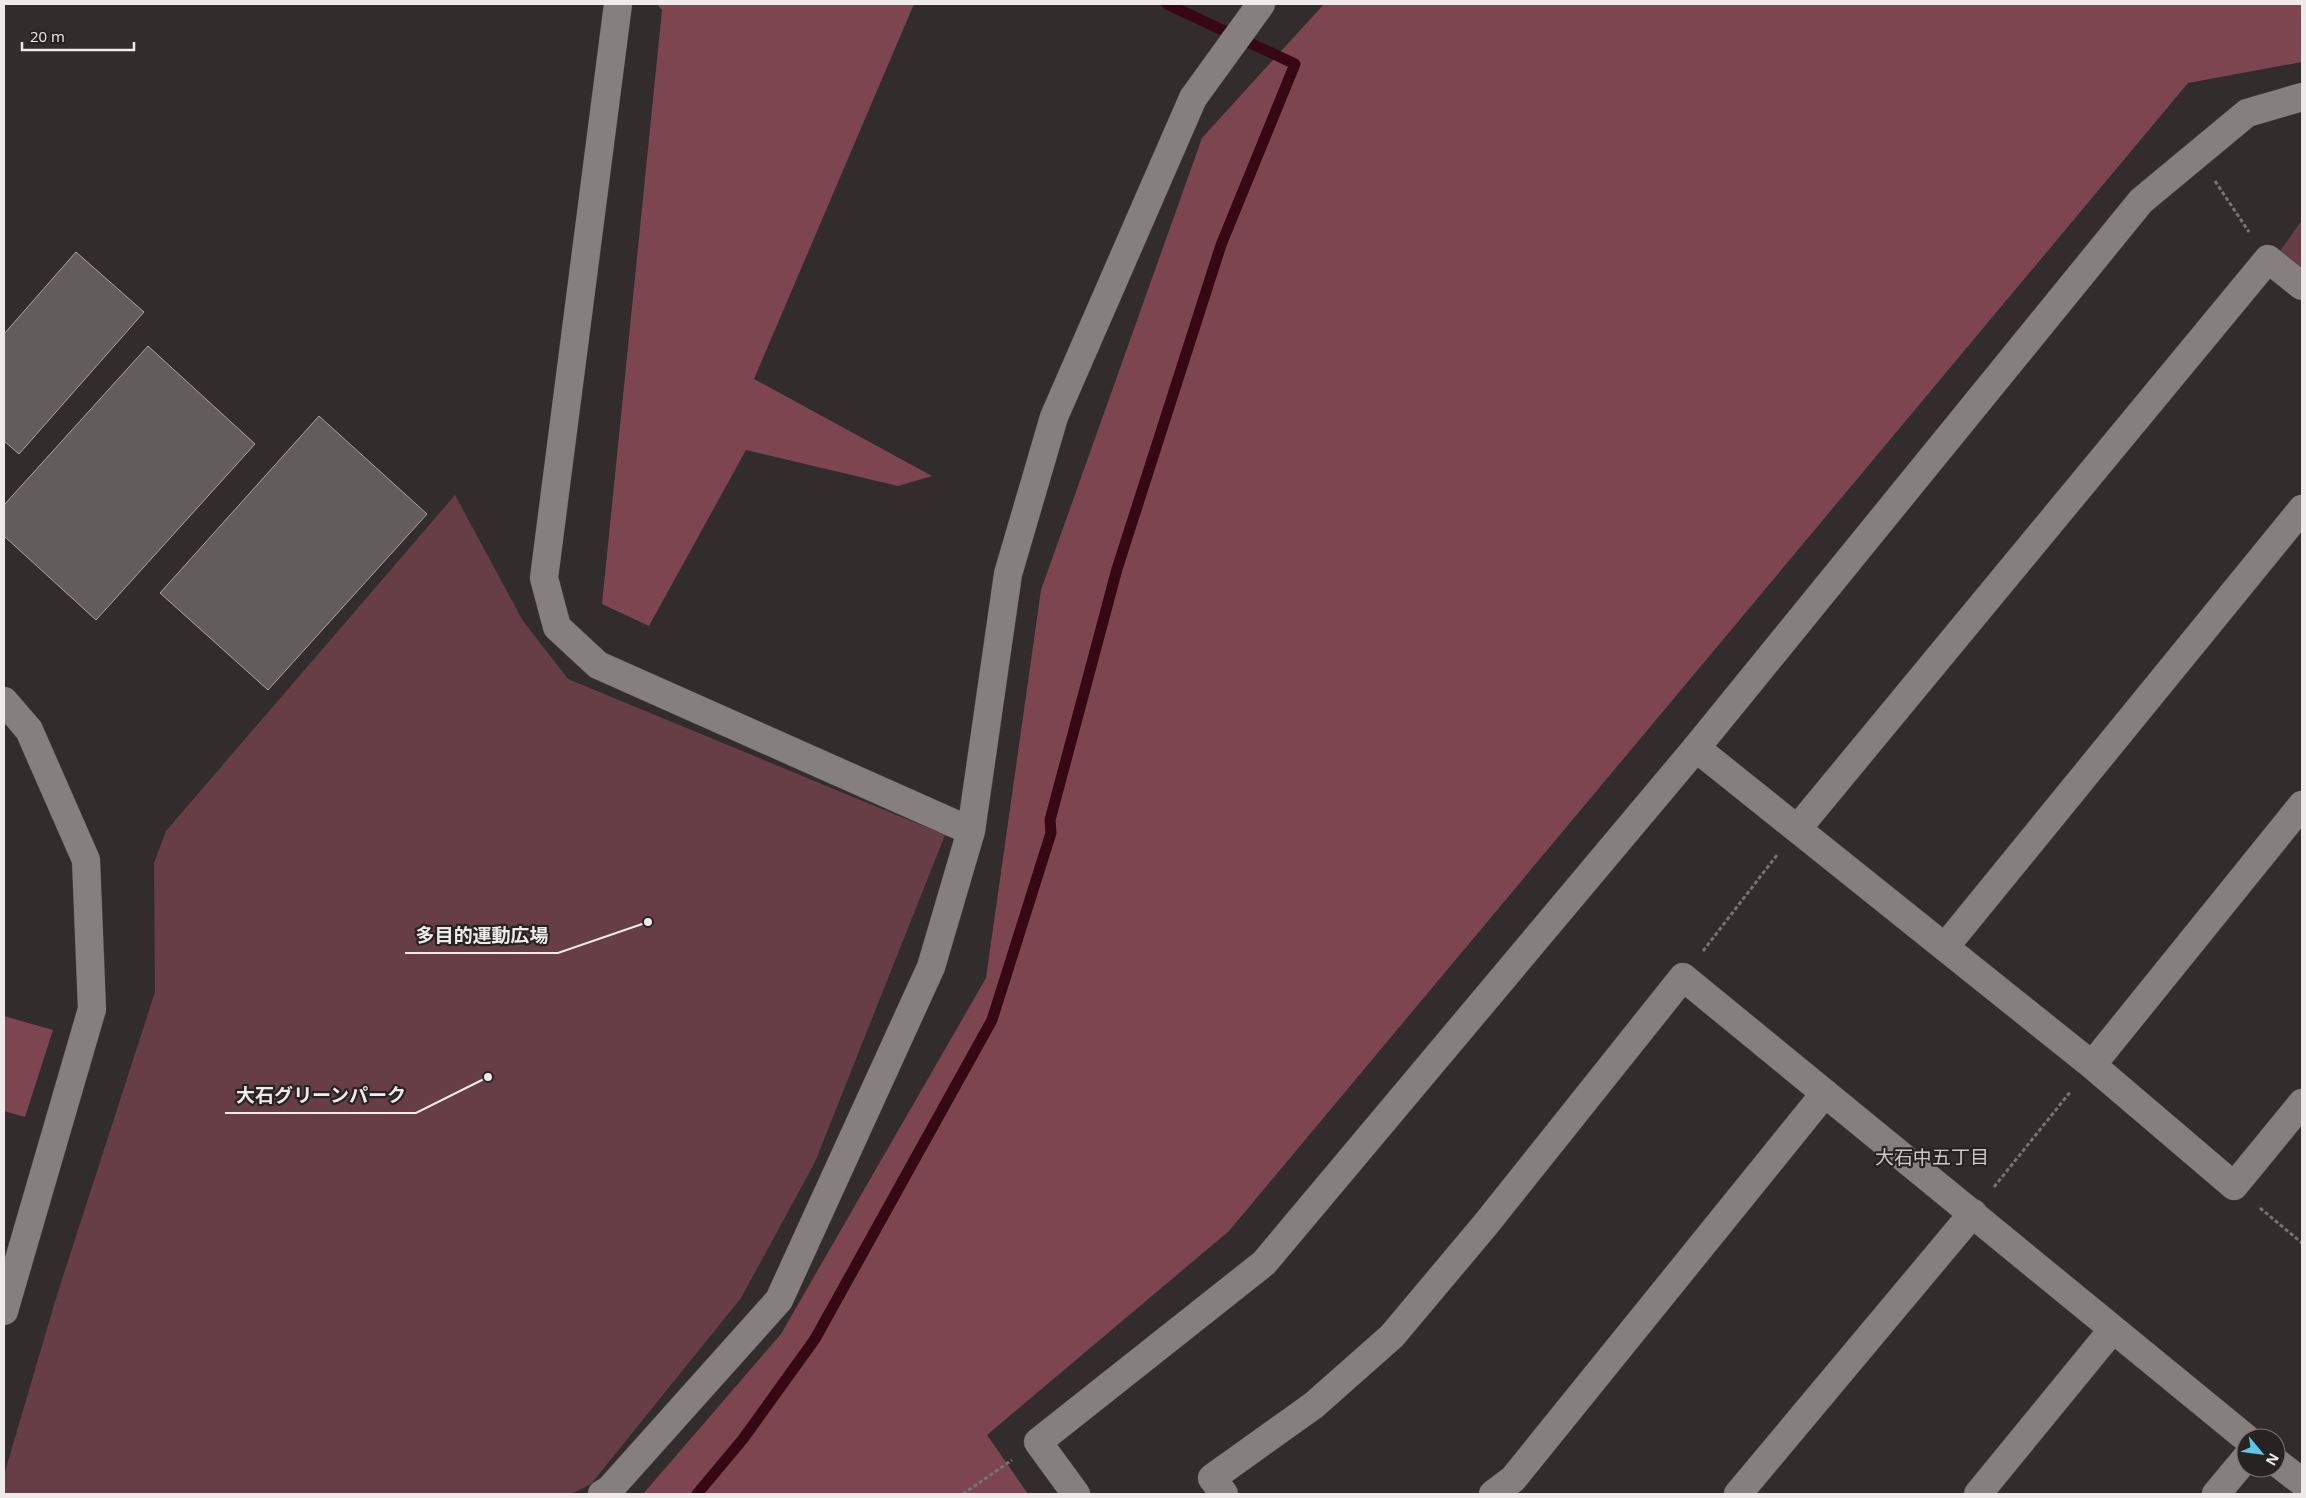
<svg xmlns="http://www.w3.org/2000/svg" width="2306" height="1498" viewBox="0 0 2306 1498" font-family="'Open Sans','Noto Sans JP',sans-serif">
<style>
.green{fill:#673e45}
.forest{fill:#7c454f}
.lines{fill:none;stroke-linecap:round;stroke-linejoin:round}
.stream{stroke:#370714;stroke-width:11}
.building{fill:#635c5d;stroke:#aba3a4}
.minor-casing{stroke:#4d4849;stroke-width:29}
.tertiary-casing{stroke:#4d4849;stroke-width:29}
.path{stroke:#787273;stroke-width:3;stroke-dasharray:4 2.5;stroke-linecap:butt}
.minor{stroke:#867f7f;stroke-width:28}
.tertiary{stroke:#867f7f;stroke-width:28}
.labels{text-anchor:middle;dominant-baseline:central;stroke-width:4.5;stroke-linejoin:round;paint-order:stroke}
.neighbourhood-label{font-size:19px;fill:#cfc7c8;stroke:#282323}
.leader{fill:none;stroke:#efebeb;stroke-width:2}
.callout-dot{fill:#efebeb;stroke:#282323;stroke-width:2}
.callout-label{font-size:19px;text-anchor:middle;font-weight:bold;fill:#efebeb;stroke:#282323;stroke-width:4.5;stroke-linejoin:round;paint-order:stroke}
</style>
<rect width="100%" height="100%" fill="#322c2d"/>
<!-- green -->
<path class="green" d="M 2302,220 L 2302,272 L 2278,254 Z
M 455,495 L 523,621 L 568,679 L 945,835 L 815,1162 L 741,1298 L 591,1484 L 571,1494 L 4,1494 L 4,1475 L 57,1295 L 155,992 L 154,863 L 166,831 Z"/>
<!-- forest -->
<path class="forest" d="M 657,4 L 914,4 L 754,379 L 932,476 L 898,486 L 746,450 L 649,626 L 602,604 L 662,10 Z
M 1324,4 L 2302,4 L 2302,62 L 2188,83 L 1229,1231 L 987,1435 L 1028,1494 L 643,1494 L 781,1334 L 986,978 L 1041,590 L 1202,138 Z
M 4,1016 L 53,1030 L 25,1117 L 4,1111 Z"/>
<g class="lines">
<!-- stream -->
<path class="stream" d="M 697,1494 L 743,1439 L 815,1339 L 992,1020 L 1051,833 L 1050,820 L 1117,569 L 1221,245 L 1295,64 L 1167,4"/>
</g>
<!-- building -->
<path class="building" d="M 76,252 L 144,312 L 19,454 L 4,441 L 4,334 Z
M 148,346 L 255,444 L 96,620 L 4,536 L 4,505 Z
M 319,416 L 427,514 L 268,690 L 160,593 Z"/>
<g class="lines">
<!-- minor casing -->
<g class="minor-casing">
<path id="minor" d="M 1696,748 L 2092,1065 L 2302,805
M 1798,828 L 2268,259 L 2302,286
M 1945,947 L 2302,509
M 2092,1065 L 2234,1186 L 2302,1103
M 2276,1462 L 2302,1482
M 1224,1494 L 1212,1478 L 1314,1405 L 1392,1336 L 1486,1224 L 1683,977 L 2246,1438
M 1493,1494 L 1513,1479 L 1825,1093
M 1738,1494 L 1973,1213
M 1978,1494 L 2113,1329
M 2216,1494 L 2246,1458"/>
</g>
<!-- tertiary casing -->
<g class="tertiary-casing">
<path id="tertiary" d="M 618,4 L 544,578 L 557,627 L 598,665 L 971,831
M 4,701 L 29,730 L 86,860 L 92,1009 L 4,1311
M 602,1494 L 609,1490 L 779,1300 L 931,967 L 971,831 L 1008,574 L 1054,417 L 1193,98 L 1261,4
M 1076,1494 L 1038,1442 L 1264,1263 L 1696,748 L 2141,201 L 2247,113 L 2302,97"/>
</g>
<!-- path -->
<path class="path" d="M 2215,181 L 2249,232
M 1703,951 L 1777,855
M 1994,1187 L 2071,1091
M 2260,1208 L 2302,1243
M 963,1494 L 1012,1460"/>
<!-- minor -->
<use href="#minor" class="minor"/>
<!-- tertiary -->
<use href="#tertiary" class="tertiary"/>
</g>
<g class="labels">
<!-- neighbourhood labels -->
<g class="neighbourhood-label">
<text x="1932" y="1157">大石中五丁目</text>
</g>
</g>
<!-- callouts -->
<path class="leader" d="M648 922L558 953H405M488 1077L416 1113H225"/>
<g class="callout-dot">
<circle cx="648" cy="922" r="5"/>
<circle cx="488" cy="1077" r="5"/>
</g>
<g class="callout-label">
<text x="482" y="942">多目的運動広場</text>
<text x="321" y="1102">大石グリーンパーク</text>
</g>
<!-- border -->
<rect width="2306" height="1498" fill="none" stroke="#efebeb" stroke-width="10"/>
<!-- north arrow -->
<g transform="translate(2261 1453) rotate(119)"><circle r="24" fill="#282323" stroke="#787373"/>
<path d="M0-4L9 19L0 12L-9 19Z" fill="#5bc8e6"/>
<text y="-8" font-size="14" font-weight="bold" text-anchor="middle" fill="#efebeb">N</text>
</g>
<!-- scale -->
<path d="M22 42v8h112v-8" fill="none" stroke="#efebeb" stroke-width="2.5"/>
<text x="30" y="42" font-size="15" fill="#efebeb" stroke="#282323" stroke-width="4" paint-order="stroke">20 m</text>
</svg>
